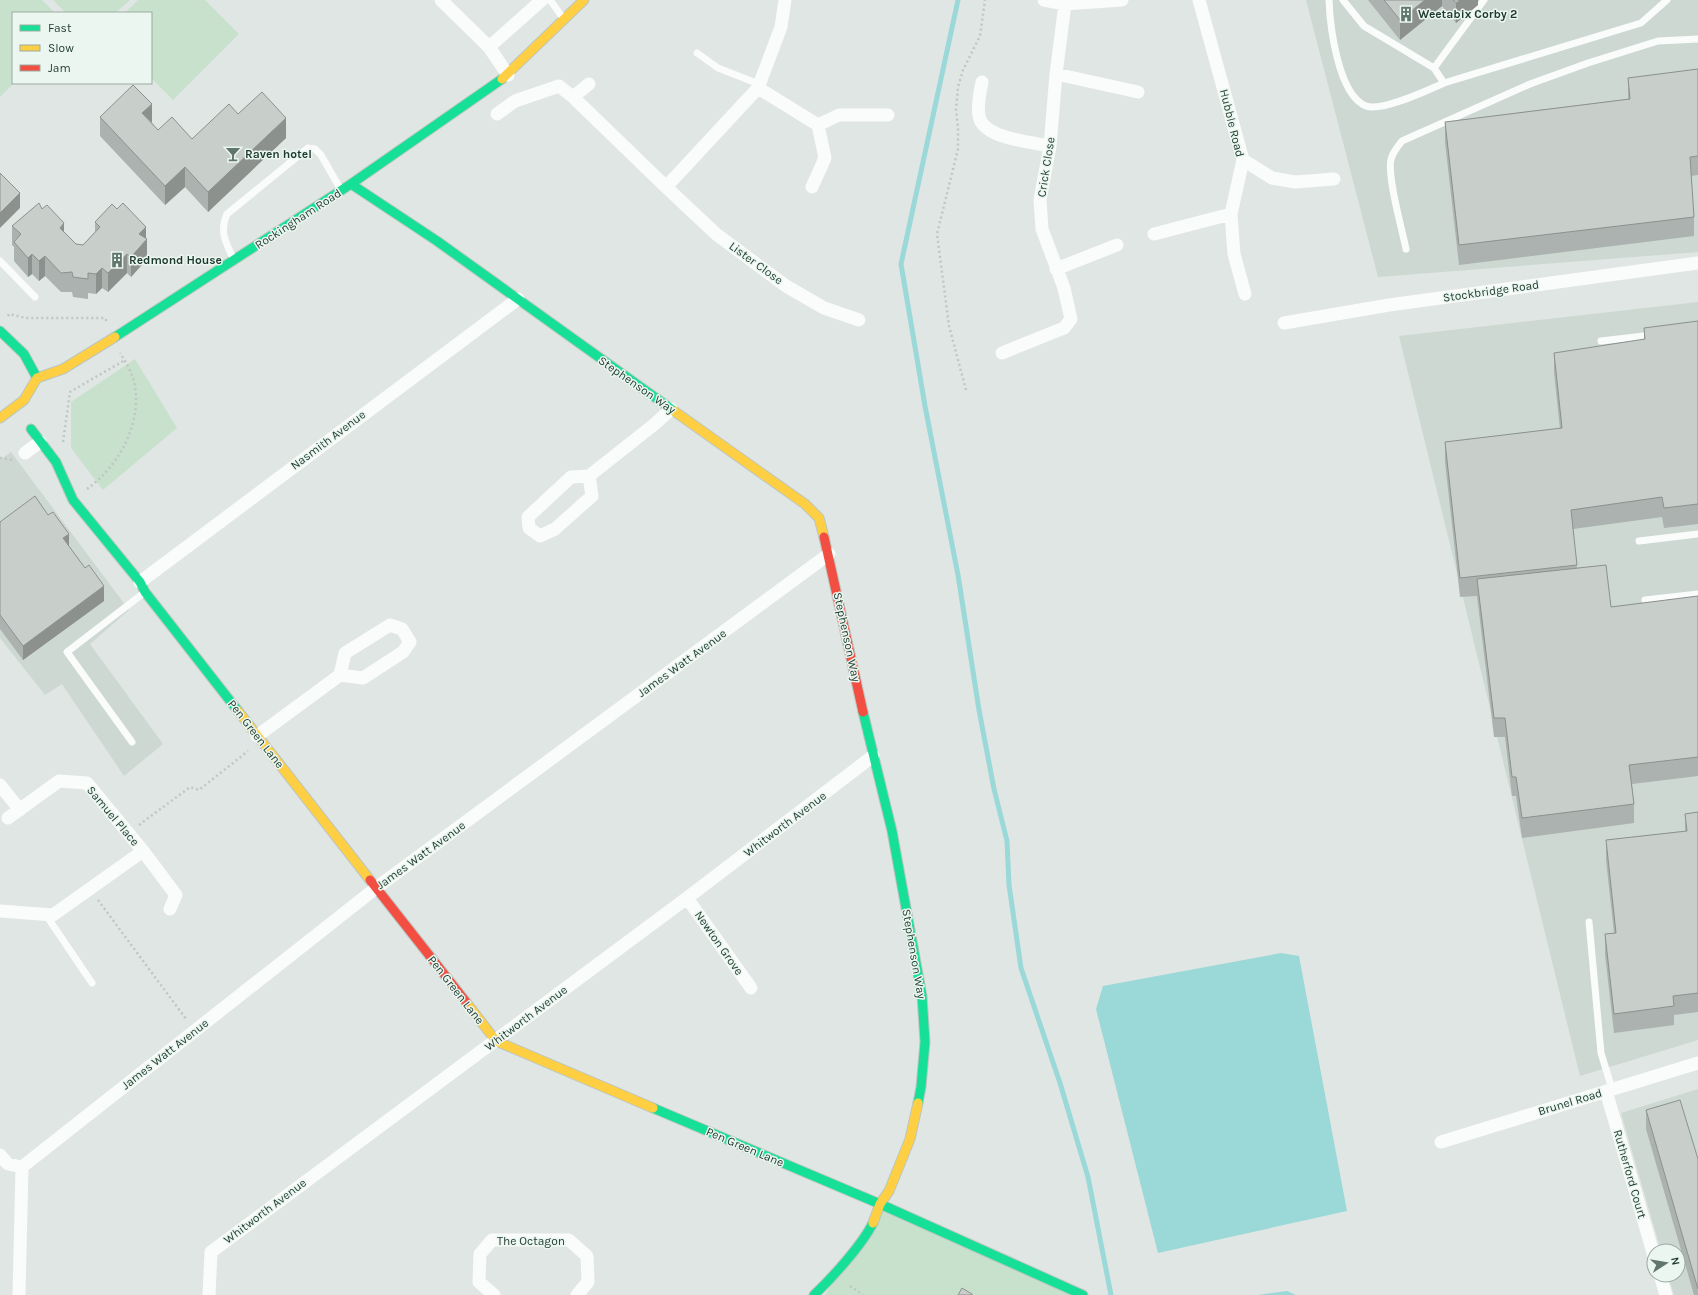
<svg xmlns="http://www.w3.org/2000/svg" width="1698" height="1295" viewBox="0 0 1698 1295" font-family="Karla,sans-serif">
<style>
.built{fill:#cdd8d2}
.green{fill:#c7e1cc}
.water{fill:#9bd8d8}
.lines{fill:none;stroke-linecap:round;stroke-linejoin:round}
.stream{stroke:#9bd8d8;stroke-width:5}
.fast-casing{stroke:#bbc6c1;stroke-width:11}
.slow-casing{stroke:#bbc6c1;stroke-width:11}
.jam-casing{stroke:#bbc6c1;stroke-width:11}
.path{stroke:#bec7c3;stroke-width:2.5;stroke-dasharray:2 3;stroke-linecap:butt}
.lane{stroke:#fafbfb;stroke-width:7}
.street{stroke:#fafbfb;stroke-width:13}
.fast{stroke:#16e098;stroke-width:9}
.slow{stroke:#ffcf43;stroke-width:9}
.jam{stroke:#f24e42;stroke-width:9}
.wall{fill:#acb2af}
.shaded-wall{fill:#8c918e}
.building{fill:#c8cfcb;stroke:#8c918e}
.labels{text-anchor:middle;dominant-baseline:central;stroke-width:3;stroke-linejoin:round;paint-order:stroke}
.poi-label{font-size:12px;font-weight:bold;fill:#1d3a2e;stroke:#ecf6f0;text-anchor:start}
.street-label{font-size:12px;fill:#1d3a2e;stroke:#ecf6f0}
</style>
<rect width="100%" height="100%" fill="#e0e6e3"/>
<!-- built -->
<path class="built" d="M 1306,0 L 1698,0 L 1698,252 L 1378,277 Z
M 1698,302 L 1698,1040 L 1580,1076 L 1399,336 Z
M 11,452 L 129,610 L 90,644 L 163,744 L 124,776 L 62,684 L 45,695 L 0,638 L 0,460 Z
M 1698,1089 L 1698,1295 L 1674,1295 L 1668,1275 L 1678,1275 L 1678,1251 L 1661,1251 L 1621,1113 Z"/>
<!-- green -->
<path class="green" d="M 0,0 L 42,0 L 55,13 L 13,13 L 13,83 L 14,83 L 0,97 Z
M 53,0 L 130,0 L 115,13 L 66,13 Z
M 138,0 L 205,0 L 239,34 L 173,100 L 151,78 L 151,13 L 125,13 Z
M 135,359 L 177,428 L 103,490 L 71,448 L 71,402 Z
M 880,1204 L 1071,1295 L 825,1295 Z"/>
<!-- water -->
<path class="water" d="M 1281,953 L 1299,956 L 1347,1211 L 1158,1253 L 1096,1009 L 1103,986 Z
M 1287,1291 L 1296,1295 L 1257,1295 Z"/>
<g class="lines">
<!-- stream -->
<path class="stream" d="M 958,0 L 901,264 L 925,406 L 958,575 L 979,710 L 994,789 L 1007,841 L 1009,885 L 1021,968 L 1060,1083 L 1088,1177 L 1111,1295"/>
<!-- fast casing -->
<g class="fast-casing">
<path id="fast" d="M 351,184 L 437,241 L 674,411
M 0,331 L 24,354 L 37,378
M 115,337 L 351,184 L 502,79
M 31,429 L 56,462 L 73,500 L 140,582 L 145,592 L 238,711
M 863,712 L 892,831 L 922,996 L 925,1042 L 921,1087 L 918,1103
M 653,1108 L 880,1204 L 1083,1295
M 814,1295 C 832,1278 862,1245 873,1223"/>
</g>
<!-- slow casing -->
<g class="slow-casing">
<path id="slow" d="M 502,79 L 584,0
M 674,411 L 805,504 L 819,518 L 824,537
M 0,418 L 24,400 L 37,378 L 63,369 L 115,337
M 238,711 L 370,880
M 466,1002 L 496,1041 L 653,1108
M 873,1223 L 880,1204 L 889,1191 L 910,1139 L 918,1103"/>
</g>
<!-- jam casing -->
<g class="jam-casing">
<path id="jam" d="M 824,537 L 863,712
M 370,880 L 466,1002"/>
</g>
<!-- path -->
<path class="path" d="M 8,316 L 9,314 L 26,318 L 105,318 L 107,322
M 966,390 L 949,326 L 937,234 L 958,149 L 958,127 L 956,110 L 958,87 L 963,70 L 980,36 L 985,0
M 63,442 L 70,392 L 125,360
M 0,458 L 13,460
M 87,489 C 120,465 143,422 134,381 C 131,371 126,362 120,353
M 139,825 L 190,787 L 199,790 L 248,751
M 98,900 L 186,1019
M 850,1286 L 863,1295"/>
<!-- lane -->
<path class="lane" d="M 550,0 L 563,18
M 1329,0 C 1330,26 1338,95 1366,106 C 1382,112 1428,90 1444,83
M 1343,0 L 1364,26 L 1434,68
M 1484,0 L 1434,68 L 1444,83 L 1641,23 L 1667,0
M 697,53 L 718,68 L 759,84
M 1406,249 C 1402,229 1387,176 1391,159 C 1393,152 1397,147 1402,141 L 1530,84 L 1588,63 L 1658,41 L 1698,39
M 234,260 C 226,243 219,232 227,214 L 308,148 L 315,149 L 321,155 L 341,190
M 0,261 L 35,297
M 1601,341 L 1652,335
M 1639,541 L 1698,534
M 1645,600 L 1698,594
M 132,742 L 67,652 L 145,592
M 46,915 L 92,983
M 1589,922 L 1601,1053 L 1612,1089"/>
<!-- street -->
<path class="street" d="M 441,0 L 489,47 L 508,75
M 1044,0 L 1065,4 L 1122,0
M 1199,0 L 1243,160 L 1231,214 L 1234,254 L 1245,294
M 489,47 L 542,0
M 1056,74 L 1138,92
M 982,82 C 980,93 977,105 979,116 C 983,139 1032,142 1050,146
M 758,88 L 818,125
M 573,97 L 666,187 L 758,88 L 781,27 L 785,0
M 497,114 L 515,101 L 559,86 L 573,97 L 589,84
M 818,125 L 839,115 L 888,115
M 1243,160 L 1272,178 L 1295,182 L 1334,179
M 666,187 L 716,234 L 786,286 L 824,308 L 859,320
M 812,187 L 825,158 L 818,125
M 1154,234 L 1231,214
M 1056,269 L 1117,245
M 1284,323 L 1389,305 L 1698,263
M 1002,353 L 1064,328 L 1071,319 L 1064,288 L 1042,229 L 1040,200 L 1050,146 L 1056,74 L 1065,4
M 25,453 L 40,442
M 589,476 L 592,496 L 555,529 L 540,536 L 529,528 L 528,517 L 571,477 L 589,476 L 656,423 L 671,409
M 140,582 L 518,299
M 257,736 L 340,675 L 345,653 L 390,625 L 402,629 L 410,642 L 403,652 L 363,678 L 340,675
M 0,785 L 20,810
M 143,851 L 176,895 L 170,909
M 687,898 L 751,988
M 0,911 L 53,915 L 143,851 L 87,783 L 59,781 L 8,818
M 1606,1091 L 1654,1256
M 1441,1142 L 1698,1063
M 0,1155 L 8,1164 L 22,1167
M 22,1167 L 376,888 L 829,554
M 1660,1275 L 1666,1295
M 19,1295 L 22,1167
M 209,1295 L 211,1252 L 687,898 L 873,756
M 494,1295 L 479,1282 L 480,1254 L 492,1240 L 569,1240 L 587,1256 L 588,1282 L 577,1295"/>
<!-- fast -->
<use href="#fast" class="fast"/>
<!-- slow -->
<use href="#slow" class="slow"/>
<!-- jam -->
<use href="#jam" class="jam"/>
</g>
<!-- wall -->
<path class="wall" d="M 1368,0 L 1478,0 L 1478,5 L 1456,23 L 1442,6 L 1400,40 Z
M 1698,69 L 1698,175 L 1691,176 L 1694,217 L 1694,236 L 1459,265 L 1445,142 L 1445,122 L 1628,99 L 1628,78 Z
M 238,114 L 286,138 L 208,212 L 185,187 L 165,205 L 100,136 L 100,117 L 152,123 L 158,130 L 192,139 Z
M 42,209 L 76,244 L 83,245 L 95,232 L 95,222 L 146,239 L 147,259 L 131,277 L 127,273 L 108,292 L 102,288 L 96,294 L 88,293 L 88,299 L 73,297 L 72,292 L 61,292 L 45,276 L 39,281 L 32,274 L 28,277 L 14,261 L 14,247 L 12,245 L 12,226 Z
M 1698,321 L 1698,524 L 1664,528 L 1662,517 L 1573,529 L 1577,568 L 1611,607 L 1698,596 L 1698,776 L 1632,784 L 1634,804 L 1634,823 L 1522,838 L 1516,796 L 1512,796 L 1505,737 L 1494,737 L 1477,596 L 1460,597 L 1445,462 L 1445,442 L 1560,429 L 1554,372 L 1554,353 L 1644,340 L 1644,328 Z
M 0,522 L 69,546 L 104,601 L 23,660 L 0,629 Z
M 1698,812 L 1698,1012 L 1674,1015 L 1674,1025 L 1614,1033 L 1605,954 L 1605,934 L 1614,933 L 1606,860 L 1606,840 L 1685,831 L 1685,814 Z
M 1646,1110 L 1698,1159 L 1698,1295 L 1694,1295 L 1646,1129 Z"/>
<!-- shaded-wall -->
<path class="shaded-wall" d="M 1425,0 L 1442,0 L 1442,6 L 1400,40 L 1400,20 Z
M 1460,0 L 1478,0 L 1478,5 L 1456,23 L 1456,3 Z
M 152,104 L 152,123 L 142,113 Z
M 286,118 L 286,138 L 208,212 L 208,192 Z
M 185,167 L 185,187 L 165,205 L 165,186 Z
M 20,193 L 20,208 L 0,228 L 0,213 Z
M 64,223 L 64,243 L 60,228 Z
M 146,227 L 146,241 L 147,239 L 147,259 L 131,277 L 131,257 L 139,234 Z
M 32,254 L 32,274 L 28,277 L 28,258 Z
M 127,254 L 127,273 L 108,292 L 108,273 Z
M 45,256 L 45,276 L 39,281 L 39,261 Z
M 102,268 L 102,288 L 96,294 L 96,274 Z
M 69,534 L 69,549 L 63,538 Z
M 104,586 L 104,601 L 23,660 L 23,646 Z"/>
<!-- building -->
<path class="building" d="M 1384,0 L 1425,0 L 1400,20 Z
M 1453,0 L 1460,0 L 1456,3 Z
M 1698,69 L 1698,156 L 1690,157 L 1694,217 L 1459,245 L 1445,122 L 1630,99 L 1628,78 Z
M 133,85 L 152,104 L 142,113 L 158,130 L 172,117 L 192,139 L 229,104 L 238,114 L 262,92 L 286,118 L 208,192 L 185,167 L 165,186 L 100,117 Z
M 0,173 L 20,193 L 0,213 Z
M 39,203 L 42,209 L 47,205 L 64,223 L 60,228 L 76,244 L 83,245 L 100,227 L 95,222 L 112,204 L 117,209 L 123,203 L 146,227 L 139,234 L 147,239 L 131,257 L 127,254 L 108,273 L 102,268 L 96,274 L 88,273 L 88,279 L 73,277 L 72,272 L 61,273 L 45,256 L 39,261 L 32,254 L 28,258 L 14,242 L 21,234 L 12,226 Z
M 1698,321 L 1698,504 L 1664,508 L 1662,497 L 1571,510 L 1577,565 L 1460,578 L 1445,442 L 1562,428 L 1554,353 L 1645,339 L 1644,328 Z
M 35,496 L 48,515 L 53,512 L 69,534 L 63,538 L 85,568 L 89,565 L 104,586 L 23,646 L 0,615 L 0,522 Z
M 1606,565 L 1611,607 L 1698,596 L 1698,757 L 1629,765 L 1634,804 L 1522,818 L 1516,777 L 1512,777 L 1505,718 L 1494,718 L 1477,579 Z
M 1698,812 L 1698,993 L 1673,996 L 1674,1006 L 1614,1014 L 1605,934 L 1616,933 L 1606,840 L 1687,831 L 1685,814 Z
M 1680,1100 L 1698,1159 L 1698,1289 L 1646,1110 Z
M 962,1288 L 972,1294 L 972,1295 L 958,1295 Z"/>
<!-- icons -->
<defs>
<g id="building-bare" transform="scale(1.2)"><path d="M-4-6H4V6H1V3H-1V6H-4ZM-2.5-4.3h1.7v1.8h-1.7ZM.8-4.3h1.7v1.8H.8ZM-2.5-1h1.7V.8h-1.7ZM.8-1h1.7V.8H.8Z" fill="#61766d" stroke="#ecf6f0" stroke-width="2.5" paint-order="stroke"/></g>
<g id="bar-bare" transform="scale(1.2)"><path d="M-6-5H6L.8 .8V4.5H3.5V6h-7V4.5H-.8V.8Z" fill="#61766d" stroke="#ecf6f0" stroke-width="2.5" paint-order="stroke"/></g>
</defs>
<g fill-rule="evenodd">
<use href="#building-bare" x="1406" y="14"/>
<use href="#bar-bare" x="233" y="154"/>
<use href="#building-bare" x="117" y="260"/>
</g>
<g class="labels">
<!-- poi labels -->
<g class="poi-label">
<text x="1418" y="14">Weetabix Corby 2</text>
<text x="245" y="154">Raven hotel</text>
<text x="129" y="260">Redmond House</text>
</g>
<!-- street labels -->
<g class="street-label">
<text transform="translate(1232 123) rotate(76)">Hubble Road</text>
<text transform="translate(1046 167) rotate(-81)">Crick Close</text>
<text transform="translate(298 219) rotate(-33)">Rockingham Road</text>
<text transform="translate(756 263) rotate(36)">Lister Close</text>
<text transform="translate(1491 291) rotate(-8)">Stockbridge Road</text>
<text transform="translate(637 385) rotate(35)">Stephenson Way</text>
<text transform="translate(328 440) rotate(-37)">Nasmith Avenue</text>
<text transform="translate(847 637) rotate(78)">Stephenson Way</text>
<text transform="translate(682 663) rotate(-36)">James Watt Avenue</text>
<text transform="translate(256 734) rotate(52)">Pen Green Lane</text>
<text transform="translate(113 816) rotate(50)">Samuel Place</text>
<text transform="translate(785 824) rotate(-37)">Whitworth Avenue</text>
<text transform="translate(421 855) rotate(-36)">James Watt Avenue</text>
<text transform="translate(719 943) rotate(55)">Newton Grove</text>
<text transform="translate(914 954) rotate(80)">Stephenson Way</text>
<text transform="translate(456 990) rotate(52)">Pen Green Lane</text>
<text transform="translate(526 1018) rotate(-37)">Whitworth Avenue</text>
<text transform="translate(165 1054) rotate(-38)">James Watt Avenue</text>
<text transform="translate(1570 1102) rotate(-17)">Brunel Road</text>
<text transform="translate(745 1147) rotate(23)">Pen Green Lane</text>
<text transform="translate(1630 1174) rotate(74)">Rutherford Court</text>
<text transform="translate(265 1211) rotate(-37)">Whitworth Avenue</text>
<text x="531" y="1241">The Octagon</text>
</g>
</g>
<!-- legend -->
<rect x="12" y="12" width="140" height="72" fill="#ecf6f0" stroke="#99aba2"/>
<rect x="20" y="25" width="20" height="6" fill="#16e098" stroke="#99aba2"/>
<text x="48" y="32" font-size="12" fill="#1d3a2e">Fast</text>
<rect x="20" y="45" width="20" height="6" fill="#ffcf43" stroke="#99aba2"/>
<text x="48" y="52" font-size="12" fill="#1d3a2e">Slow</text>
<rect x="20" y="65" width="20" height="6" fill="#f24e42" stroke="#99aba2"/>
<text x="48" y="72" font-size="12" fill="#1d3a2e">Jam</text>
<!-- north arrow -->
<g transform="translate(1666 1263) rotate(78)"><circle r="19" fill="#ecf6f0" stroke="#99aba2"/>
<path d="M0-3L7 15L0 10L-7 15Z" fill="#61766d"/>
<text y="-6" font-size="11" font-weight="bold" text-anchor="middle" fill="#1d3a2e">N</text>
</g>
</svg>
